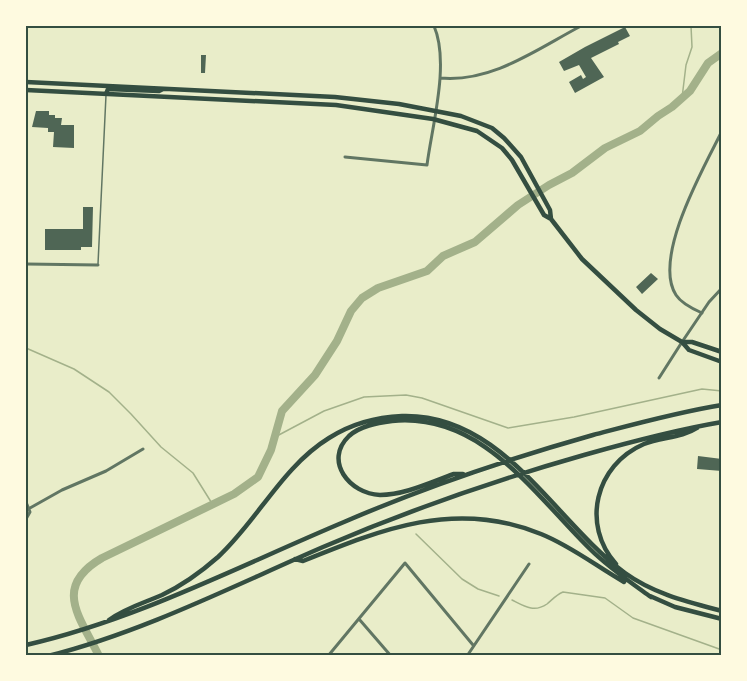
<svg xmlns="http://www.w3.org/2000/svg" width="747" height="681" viewBox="0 0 747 681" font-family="'Exo 2',sans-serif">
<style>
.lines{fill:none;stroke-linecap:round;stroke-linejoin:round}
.stream{stroke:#a3b18a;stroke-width:1.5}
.river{stroke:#a3b18a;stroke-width:8}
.building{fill:#4f6655}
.service{stroke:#617663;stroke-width:1.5}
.minor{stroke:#617663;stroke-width:3}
.tertiary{stroke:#617663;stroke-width:3}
.primary{stroke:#344e41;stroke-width:4.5}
.motorway{stroke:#344e41;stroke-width:4.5}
.neatline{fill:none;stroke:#344e41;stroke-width:2}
</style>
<rect width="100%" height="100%" fill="#e9edc9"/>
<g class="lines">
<!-- stream -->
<path class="stream" d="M 682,98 L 686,65 L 692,47 L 691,26
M 26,348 L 74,369 L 109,392 L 131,414 L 161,447 L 193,473 L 213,505
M 275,437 L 324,411 L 364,397 L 406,395 L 422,398 L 508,428 L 574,417 L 702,389 L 722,391
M 416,534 L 462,579 L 478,589 L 499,596
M 512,600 C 524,606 534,613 547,604 C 553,599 556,595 563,592 L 605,598 L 633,618 L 722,650"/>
<!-- river -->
<path class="river" d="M 99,656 C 80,617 52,587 102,558 L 234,494 L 258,477 L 271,450 L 282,411 L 315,375 L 337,341 L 351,311 L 362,298 L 378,288 L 427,271 L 443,256 L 475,242 L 518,205 L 549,185 L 572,173 L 605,148 L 640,131 L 658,116 L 672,107 L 690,91 L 708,63 L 722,53"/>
</g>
<!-- building -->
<path class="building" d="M 625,27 L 630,36 L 618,42 L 619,44 L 591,58 L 604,77 L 575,93 L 569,82 L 581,75 L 583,79 L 586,77 L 579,65 L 564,71 L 559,62 L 585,47 Z
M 201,55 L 206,55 L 205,73 L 201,73 Z
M 36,111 L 49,111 L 49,115 L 55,115 L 55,118 L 62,118 L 61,125 L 74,125 L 74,148 L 53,147 L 54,132 L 48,132 L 48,128 L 32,127 Z
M 83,207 L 93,207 L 92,247 L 81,247 L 81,250 L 45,250 L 45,229 L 83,229 Z
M 651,273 L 658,279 L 642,294 L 636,287 Z
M 698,456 L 722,459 L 722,471 L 697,469 Z"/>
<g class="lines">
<!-- service -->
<path class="service" d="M 98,264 L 106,95"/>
<!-- minor -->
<path class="minor" d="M 440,78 C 492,83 537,49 581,26
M 345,157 L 427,165 C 432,126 450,63 434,26
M 26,264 L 98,265
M 702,313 C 693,309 681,303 676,295 C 652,258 704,167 722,131
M 659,378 L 682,342
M 26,502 L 30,512 L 26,519
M 30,508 L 62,490 L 106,471 L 143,449
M 359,619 L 391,656
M 328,656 L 405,563 L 473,645
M 467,656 L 529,564"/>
<!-- tertiary -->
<path class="tertiary" d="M 682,342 L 709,302 L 722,288"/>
<!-- primary -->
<path class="primary" d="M 26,82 L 335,97 L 399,104 L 461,116 L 492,128 L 504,138 L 521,157 L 550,210 L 551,219
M 26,90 L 336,105 L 433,119 L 477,131 L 502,148 L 512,160 L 544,215 L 551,219 L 582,259 L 636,310 L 660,329 L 682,342 L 689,350 L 722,362
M 106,94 L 108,89 L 159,91 L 163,89
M 682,342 L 692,342 L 722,352"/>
<!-- motorway -->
<path class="motorway" d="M 463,474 L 454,474 C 431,482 405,495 380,495 C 350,494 323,461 349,436 C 360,426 377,423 392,421 C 481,412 534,494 590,549 C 609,568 630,582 651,597
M 295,559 L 303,561 C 382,529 456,499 541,534 C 571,546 596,566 624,582
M 616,564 C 581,525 595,465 644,444 C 660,437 682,438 697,428
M 650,596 L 675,607 L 722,619
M 109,620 C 125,608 144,603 162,595 C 183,585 201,572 218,557 C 258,520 282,467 329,438 C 351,424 376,417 402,416 C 503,413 553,520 625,573 C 654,594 688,602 722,611
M 26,645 C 136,620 239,566 344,522 C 425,487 508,459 593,435 C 635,424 678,412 722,405
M 48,656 C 143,632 233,586 323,547 C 407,511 496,480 584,455 C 630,442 675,430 722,422"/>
</g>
<!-- border -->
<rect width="747" height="681" fill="none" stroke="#fefae0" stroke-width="54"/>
<rect x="27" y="27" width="693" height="627" class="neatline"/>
</svg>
